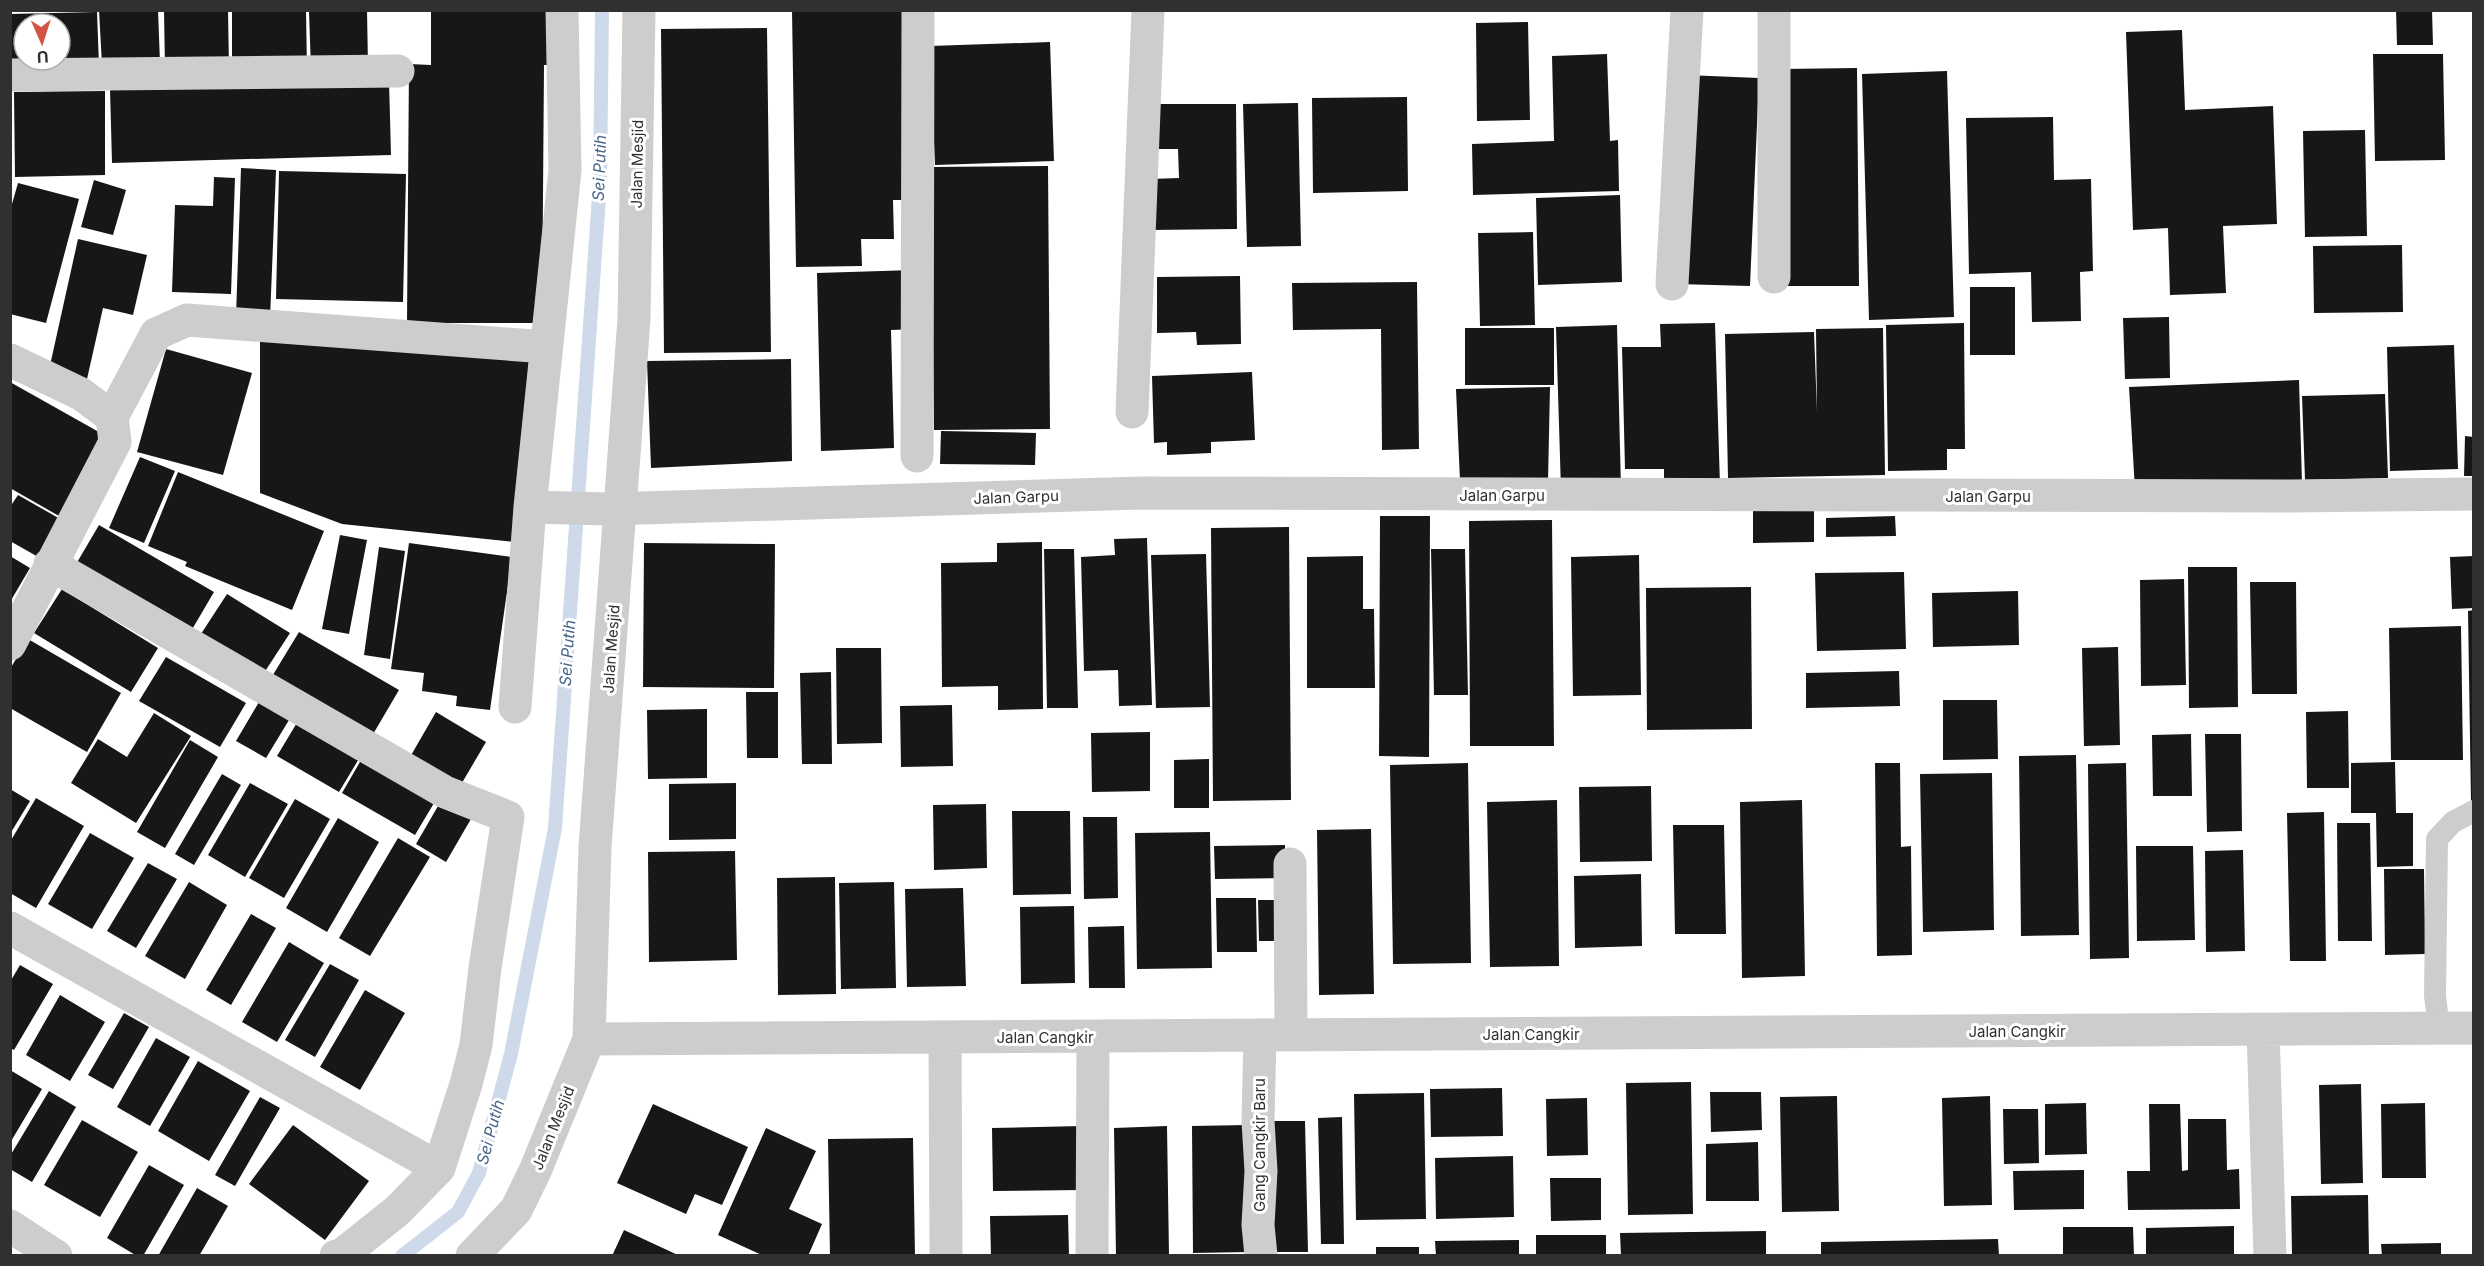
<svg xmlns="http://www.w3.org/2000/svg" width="2484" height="1266" viewBox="0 0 2484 1266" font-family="Inter,sans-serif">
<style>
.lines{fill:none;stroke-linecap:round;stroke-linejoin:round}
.stream{stroke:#cedae9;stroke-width:14}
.building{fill:#171717;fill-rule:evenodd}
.lane{stroke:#cdcdcd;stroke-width:22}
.street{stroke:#cdcdcd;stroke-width:33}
.labels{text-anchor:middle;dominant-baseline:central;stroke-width:6;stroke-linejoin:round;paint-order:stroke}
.street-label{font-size:15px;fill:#303030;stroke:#fff}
.water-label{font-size:16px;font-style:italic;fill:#46648a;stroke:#fff}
</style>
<rect width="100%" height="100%" fill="#fff"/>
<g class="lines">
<!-- stream -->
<path class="stream" d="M 402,1256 L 458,1212 L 479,1173 L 511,1054 L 555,828 L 600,182 L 602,10"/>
</g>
<!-- building -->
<path class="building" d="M 99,10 L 158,10 L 160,63 L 102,65 Z
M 164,10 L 228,10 L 229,69 L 165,70 Z
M 232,10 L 306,10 L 307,71 L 232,73 Z
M 367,10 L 368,66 L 311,69 L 309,12 Z
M 431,10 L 556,10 L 556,65 L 544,65 L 542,323 L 407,323 L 409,64 L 431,65 Z
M 792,10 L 912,10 L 915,200 L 893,200 L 894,239 L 861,239 L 862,266 L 796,267 Z
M 2396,10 L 2432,10 L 2433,45 L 2397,45 Z
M 97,12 L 99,65 L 10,68 L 10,14 ZM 24,24 L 60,24 L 60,60 L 24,60 Z
M 1528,22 L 1530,120 L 1477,121 L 1476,23 Z
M 767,28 L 771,352 L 664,353 L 661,29 Z
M 2182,30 L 2185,110 L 2273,106 L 2277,224 L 2223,226 L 2226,293 L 2170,295 L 2168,228 L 2133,230 L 2126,32 Z
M 1050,42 L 1054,161 L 935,165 L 930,46 Z
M 1607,54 L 1610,141 L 1618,140 L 1619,191 L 1473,195 L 1472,144 L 1554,141 L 1552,56 Z
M 2373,54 L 2443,54 L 2445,160 L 2375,161 Z
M 1857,68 L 1859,286 L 1784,286 L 1782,69 Z
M 1947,71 L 1954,317 L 1869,320 L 1862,74 Z
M 1686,75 L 1759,78 L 1750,286 L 1677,284 Z
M 389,81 L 391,155 L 112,163 L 110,89 Z
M 105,91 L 105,175 L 15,177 L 14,92 Z
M 1407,97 L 1408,191 L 1313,193 L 1312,98 Z
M 1298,103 L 1301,246 L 1247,247 L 1243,104 Z
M 1153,104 L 1236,104 L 1237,229 L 1150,230 L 1150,179 L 1179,178 L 1178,149 L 1154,149 Z
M 2053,117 L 2054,180 L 2091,179 L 2093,271 L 2080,272 L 2081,321 L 2032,322 L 2031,272 L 1969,274 L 1966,118 Z
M 2365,130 L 2367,236 L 2305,237 L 2303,131 Z
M 1048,166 L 1050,429 L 934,430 L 931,167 Z
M 241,168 L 276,170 L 270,319 L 236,317 Z
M 279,171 L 406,174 L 403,302 L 276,299 Z
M 214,177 L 235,178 L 231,294 L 172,292 L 175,205 L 213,206 Z
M 94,180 L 126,190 L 113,235 L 81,227 Z
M 18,183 L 79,199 L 46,323 L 10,314 L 10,211 Z
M 1620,195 L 1622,282 L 1538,285 L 1536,198 Z
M 1533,232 L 1535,325 L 1480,326 L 1478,233 Z
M 78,239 L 147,255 L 133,315 L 103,308 L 87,379 L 49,370 Z
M 2402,245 L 2403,312 L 2314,313 L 2313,246 Z
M 914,270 L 916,329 L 891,330 L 894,448 L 821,451 L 817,273 Z
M 1240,276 L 1241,344 L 1197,345 L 1196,332 L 1157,333 L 1157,277 Z
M 1417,282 L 1419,449 L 1382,450 L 1381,329 L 1293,330 L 1292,283 Z
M 1970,287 L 2015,287 L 2015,355 L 1970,355 Z
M 2169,317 L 2170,378 L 2125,379 L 2123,318 Z
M 1715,323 L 1720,486 L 1664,488 L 1664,469 L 1625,469 L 1622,347 L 1661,347 L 1660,324 Z
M 1964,323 L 1965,449 L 1947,449 L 1947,470 L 1888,471 L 1886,325 Z
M 1617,325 L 1621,489 L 1561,490 L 1556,327 Z
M 1465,328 L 1554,328 L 1554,385 L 1465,385 Z
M 1883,328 L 1885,475 L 1728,478 L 1725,334 L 1814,332 L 1817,412 L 1816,329 Z
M 260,337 L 529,361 L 515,542 L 342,524 L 260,493 Z
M 2454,345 L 2458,469 L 2390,471 L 2387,347 Z
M 166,349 L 252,373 L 223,475 L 137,452 Z
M 791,359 L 792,461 L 651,468 L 647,361 Z
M 1252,372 L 1255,440 L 1211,442 L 1211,453 L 1167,455 L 1167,442 L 1154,443 L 1152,376 Z
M 2299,380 L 2302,483 L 2135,490 L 2129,387 Z
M 10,382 L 106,436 L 59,516 L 10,488 Z
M 1550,387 L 1548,481 L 1460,481 L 1456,389 Z
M 2385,394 L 2388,478 L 2305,480 L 2302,396 Z
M 941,431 L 1036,433 L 1035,465 L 940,464 Z
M 2465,436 L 2474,437 L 2474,476 L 2464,476 Z
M 140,457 L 175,471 L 144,543 L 109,528 Z
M 178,472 L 324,531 L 292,610 L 185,566 L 187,562 L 148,546 Z
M 18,495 L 69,524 L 47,562 L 10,541 L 10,507 Z
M 1814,509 L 1814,542 L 1753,543 L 1753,510 Z
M 1380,516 L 1430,516 L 1429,757 L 1379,756 Z
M 1895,516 L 1896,536 L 1826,537 L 1826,518 Z
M 1552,520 L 1554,746 L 1470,746 L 1469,521 Z
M 99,525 L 214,592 L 187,638 L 72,571 Z
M 1289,527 L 1291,800 L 1213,801 L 1211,528 Z
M 340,535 L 367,540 L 349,634 L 322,629 Z
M 1147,538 L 1152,705 L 1119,706 L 1118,670 L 1084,671 L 1081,557 L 1115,555 L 1114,539 Z
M 1042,542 L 1043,709 L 998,710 L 998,686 L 942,687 L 941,563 L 997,562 L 997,543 Z
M 409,543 L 512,557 L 490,710 L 456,706 L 457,696 L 422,691 L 424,673 L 391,669 Z
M 644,543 L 775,544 L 774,688 L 643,687 Z
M 379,547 L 405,551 L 390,659 L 364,655 Z
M 1044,549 L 1074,549 L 1078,708 L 1047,708 Z
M 1431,549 L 1465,549 L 1468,695 L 1434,695 Z
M 1206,554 L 1210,707 L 1156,708 L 1151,555 Z
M 1639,555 L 1641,695 L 1573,696 L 1571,557 Z
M 10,556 L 30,568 L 10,602 Z
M 1363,556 L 1363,609 L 1374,609 L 1375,688 L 1307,688 L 1307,557 Z
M 2474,556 L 2474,608 L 2452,609 L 2450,557 Z
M 2188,567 L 2237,567 L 2238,707 L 2189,708 Z
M 1904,572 L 1906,649 L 1817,651 L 1815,573 Z
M 2184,579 L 2186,685 L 2141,686 L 2140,580 Z
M 2250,582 L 2296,582 L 2297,694 L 2252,694 Z
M 1751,587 L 1752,729 L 1647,730 L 1646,588 Z
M 62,589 L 158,648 L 131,692 L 34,633 Z
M 2018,591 L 2019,645 L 1933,647 L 1932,593 Z
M 227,594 L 290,633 L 262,676 L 199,637 Z
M 2474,610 L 2474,803 L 2471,803 L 2468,611 Z
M 2461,626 L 2463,760 L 2391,760 L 2389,628 Z
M 299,632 L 399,690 L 369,741 L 268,683 Z
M 28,639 L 121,693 L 87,752 L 10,708 L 10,669 Z
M 2118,647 L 2120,745 L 2084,746 L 2082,648 Z
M 836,648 L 881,648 L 882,743 L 837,744 Z
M 166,657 L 246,703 L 220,747 L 139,701 Z
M 1899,671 L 1900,706 L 1806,708 L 1806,673 Z
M 831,672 L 832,764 L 802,764 L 800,673 Z
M 746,692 L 778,692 L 778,758 L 747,758 Z
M 1943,700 L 1997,700 L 1998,759 L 1943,760 Z
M 259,702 L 289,720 L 266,758 L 236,741 Z
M 952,705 L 953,766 L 901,767 L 900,706 Z
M 707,709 L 707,778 L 648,779 L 647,710 Z
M 2348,711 L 2349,788 L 2307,788 L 2306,712 Z
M 436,712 L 486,742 L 456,793 L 406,764 Z
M 154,713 L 191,736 L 136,823 L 71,783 L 98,739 L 127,757 Z
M 298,721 L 360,757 L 339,792 L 277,756 Z
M 1150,732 L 1150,791 L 1092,792 L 1091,733 Z
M 2191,734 L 2192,796 L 2153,796 L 2152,735 Z
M 2205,734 L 2241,734 L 2242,831 L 2207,832 Z
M 190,740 L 218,757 L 165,848 L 137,832 Z
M 364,755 L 437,798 L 415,835 L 342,793 Z
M 2076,755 L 2079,935 L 2021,936 L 2019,756 Z
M 1209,759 L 1209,808 L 1174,808 L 1174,760 Z
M 2395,762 L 2396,813 L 2413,813 L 2413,866 L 2377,867 L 2376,813 L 2351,813 L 2351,763 Z
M 1468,763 L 1471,963 L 1393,964 L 1390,765 Z
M 1875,763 L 1900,763 L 1901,847 L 1911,846 L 1912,955 L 1877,956 Z
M 2126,763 L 2129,958 L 2090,959 L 2088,764 Z
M 1992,773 L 1994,930 L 1923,932 L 1920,774 Z
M 222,774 L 241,785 L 194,865 L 175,854 Z
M 250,783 L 288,804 L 245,877 L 208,855 Z
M 736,783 L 736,839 L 669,840 L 669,784 Z
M 1651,786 L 1652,861 L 1580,862 L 1579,787 Z
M 10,789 L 30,801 L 10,834 Z
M 445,794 L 475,812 L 446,862 L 416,844 Z
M 36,798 L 84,826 L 36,908 L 10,893 L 10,842 Z
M 295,799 L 330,819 L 284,898 L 249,878 Z
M 1557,800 L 1559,966 L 1490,967 L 1487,802 Z
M 1802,800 L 1805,976 L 1742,978 L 1740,802 Z
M 986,804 L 987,868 L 934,870 L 933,805 Z
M 1012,811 L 1070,811 L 1071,894 L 1013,895 Z
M 2324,812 L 2326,961 L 2290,961 L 2287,813 Z
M 1083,817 L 1117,817 L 1118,898 L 1084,899 Z
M 338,818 L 379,842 L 327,932 L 286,908 Z
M 2337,823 L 2370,823 L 2372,941 L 2338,941 Z
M 1673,825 L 1724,825 L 1726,934 L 1675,934 Z
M 1371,829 L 1374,994 L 1319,995 L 1317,830 Z
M 1210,832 L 1212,968 L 1137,969 L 1135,833 Z
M 90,833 L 134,858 L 92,929 L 48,904 Z
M 398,838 L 430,857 L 370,956 L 339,938 Z
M 1285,845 L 1285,878 L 1215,879 L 1214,846 Z
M 2136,846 L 2193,846 L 2195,940 L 2137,941 Z
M 2243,850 L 2245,951 L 2206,952 L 2205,851 Z
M 735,851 L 737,960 L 649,962 L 648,852 Z
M 148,863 L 177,879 L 136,948 L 107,931 Z
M 2384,869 L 2424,869 L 2425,954 L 2385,955 Z
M 1641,874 L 1642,946 L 1575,948 L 1574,876 Z
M 835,877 L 836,994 L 778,995 L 777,878 Z
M 189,882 L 227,905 L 185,979 L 145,956 Z
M 894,882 L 896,988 L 841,989 L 839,883 Z
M 963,888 L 966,986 L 907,987 L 905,889 Z
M 1216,898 L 1256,898 L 1257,952 L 1217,952 Z
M 1258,900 L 1286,900 L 1287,941 L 1259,941 Z
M 1074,906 L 1075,983 L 1021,984 L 1020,907 Z
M 251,914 L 276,928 L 231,1005 L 206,990 Z
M 1124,926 L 1125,988 L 1089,988 L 1088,927 Z
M 289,942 L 324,963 L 277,1042 L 242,1022 Z
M 330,964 L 359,980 L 315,1057 L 285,1040 Z
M 20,965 L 53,984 L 14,1050 L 10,1048 L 10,982 Z
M 365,990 L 405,1013 L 360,1090 L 320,1067 Z
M 60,995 L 105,1022 L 70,1081 L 26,1055 Z
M 124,1013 L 149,1027 L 113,1089 L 88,1075 Z
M 156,1038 L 190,1057 L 150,1126 L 117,1107 Z
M 198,1061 L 250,1091 L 209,1161 L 158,1131 Z
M 10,1070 L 42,1089 L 10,1143 Z
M 1691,1082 L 1693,1214 L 1628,1215 L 1626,1083 Z
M 2361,1084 L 2363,1183 L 2321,1184 L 2319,1085 Z
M 1502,1088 L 1503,1136 L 1431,1137 L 1430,1089 Z
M 49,1091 L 76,1107 L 32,1182 L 10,1169 L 10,1156 Z
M 1710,1092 L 1761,1092 L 1762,1130 L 1711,1132 Z
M 1424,1093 L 1426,1219 L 1356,1220 L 1354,1094 Z
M 1837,1096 L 1839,1211 L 1782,1212 L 1780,1097 Z
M 1990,1096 L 1992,1205 L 1944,1206 L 1942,1098 Z
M 260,1097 L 280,1108 L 235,1186 L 215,1175 Z
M 1587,1098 L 1588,1155 L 1547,1156 L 1546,1099 Z
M 2086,1103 L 2087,1154 L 2045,1155 L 2045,1104 Z
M 2425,1103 L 2426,1178 L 2382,1178 L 2381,1104 Z
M 653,1104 L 748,1147 L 722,1205 L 695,1194 L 686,1214 L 617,1183 Z
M 2149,1104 L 2180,1104 L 2182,1171 L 2188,1170 L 2188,1119 L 2226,1119 L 2227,1170 L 2239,1169 L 2240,1209 L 2128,1210 L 2127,1171 L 2150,1171 Z
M 2003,1109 L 2038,1109 L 2039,1163 L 2004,1164 Z
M 1342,1117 L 1344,1244 L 1321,1244 L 1318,1118 Z
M 82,1120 L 138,1152 L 100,1217 L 44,1185 Z
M 1271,1121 L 1305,1121 L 1308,1252 L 1273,1252 Z
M 293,1125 L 369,1181 L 325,1240 L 249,1184 Z
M 1247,1125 L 1249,1252 L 1193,1253 L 1192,1126 Z
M 1082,1126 L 1083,1190 L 993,1191 L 992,1128 Z
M 1167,1126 L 1169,1256 L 1116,1256 L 1114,1128 Z
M 766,1128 L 816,1151 L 789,1209 L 822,1224 L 808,1256 L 764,1256 L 718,1235 Z
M 913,1138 L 915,1256 L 830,1256 L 828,1139 Z
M 1758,1142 L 1759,1201 L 1706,1201 L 1706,1144 Z
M 1513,1156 L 1514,1217 L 1436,1219 L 1435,1158 Z
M 149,1165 L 184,1185 L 143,1256 L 137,1256 L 107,1238 Z
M 2084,1170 L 2084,1209 L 2014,1210 L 2013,1171 Z
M 1550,1178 L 1601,1178 L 1601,1220 L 1551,1221 Z
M 197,1188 L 228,1206 L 199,1256 L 158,1256 Z
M 2368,1195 L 2369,1256 L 2292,1256 L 2291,1196 Z
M 1068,1215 L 1069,1256 L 991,1256 L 990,1216 Z
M 2234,1226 L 2234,1255 L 2146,1256 L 2146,1228 Z
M 2063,1227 L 2133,1227 L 2134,1256 L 2063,1256 Z
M 624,1230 L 680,1256 L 612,1256 Z
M 1766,1231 L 1766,1256 L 1621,1256 L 1620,1233 Z
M 1536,1235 L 1606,1235 L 1606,1256 L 1536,1256 Z
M 1998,1239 L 1999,1256 L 1821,1256 L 1821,1242 Z
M 1519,1240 L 1519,1256 L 1436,1256 L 1435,1241 Z
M 2441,1243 L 2441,1256 L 2382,1256 L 2381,1244 Z
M 1376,1247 L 1419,1247 L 1419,1256 L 1376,1256 Z"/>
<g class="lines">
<!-- lane -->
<path class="lane" d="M 2439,1028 L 2435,996 L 2437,839 L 2453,822 L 2474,811"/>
<!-- street -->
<path class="street" d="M 10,75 L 398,71
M 1774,277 L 1774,10
M 1672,284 L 1687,10
M 10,360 L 81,394 L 112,417 L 115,442 L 10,644
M 1132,412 L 1148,10
M 112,417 L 156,334 L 187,320 L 546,347
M 917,456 L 918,10
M 530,507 L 609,509 L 1141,493 L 2288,496 L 2474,494
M 50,564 L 445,792 L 508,817 L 485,968 L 476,1045 L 466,1084 L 439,1168 L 397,1211 L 343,1254 L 336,1256
M 515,707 L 530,507 L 565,170 L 562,10
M 1290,864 L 1291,1035
M 10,928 L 439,1168
M 2263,1029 L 2270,1256
M 1260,1035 L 1258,1121 L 1261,1171 L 1258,1225 L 1261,1256
M 945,1037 L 946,1256
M 589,1039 L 2474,1028
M 10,1226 L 56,1256
M 472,1256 L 516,1210 L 535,1171 L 589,1039 L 595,847 L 634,319 L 639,10
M 1092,1256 L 1093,1037"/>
</g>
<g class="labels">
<!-- street labels -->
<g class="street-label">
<text transform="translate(637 164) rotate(-89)">Jalan Mesjid</text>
<text x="1502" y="495">Jalan Garpu</text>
<text x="1988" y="496">Jalan Garpu</text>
<text transform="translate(1016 497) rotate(-2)">Jalan Garpu</text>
<text transform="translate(611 649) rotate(-86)">Jalan Mesjid</text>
<text x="2017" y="1031">Jalan Cangkir</text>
<text x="1531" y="1034">Jalan Cangkir</text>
<text x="1045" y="1037">Jalan Cangkir</text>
<text transform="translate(553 1128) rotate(-68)">Jalan Mesjid</text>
<text transform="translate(1259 1145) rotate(-90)">Gang Cangkir Baru</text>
</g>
<!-- water labels -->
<g class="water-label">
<text transform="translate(599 168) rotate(-88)">Sei Putih</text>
<text transform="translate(567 653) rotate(-86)">Sei Putih</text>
<text transform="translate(490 1132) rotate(-75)">Sei Putih</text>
</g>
</g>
<!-- border -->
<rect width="2484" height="1266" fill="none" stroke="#303030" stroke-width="24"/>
<!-- north arrow -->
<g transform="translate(42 42) rotate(177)"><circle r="28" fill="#ffffff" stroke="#acacac" stroke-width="1.5"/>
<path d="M0-4.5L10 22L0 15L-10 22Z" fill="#d35346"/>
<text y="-9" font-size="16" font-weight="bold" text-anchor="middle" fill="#303030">U</text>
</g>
</svg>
